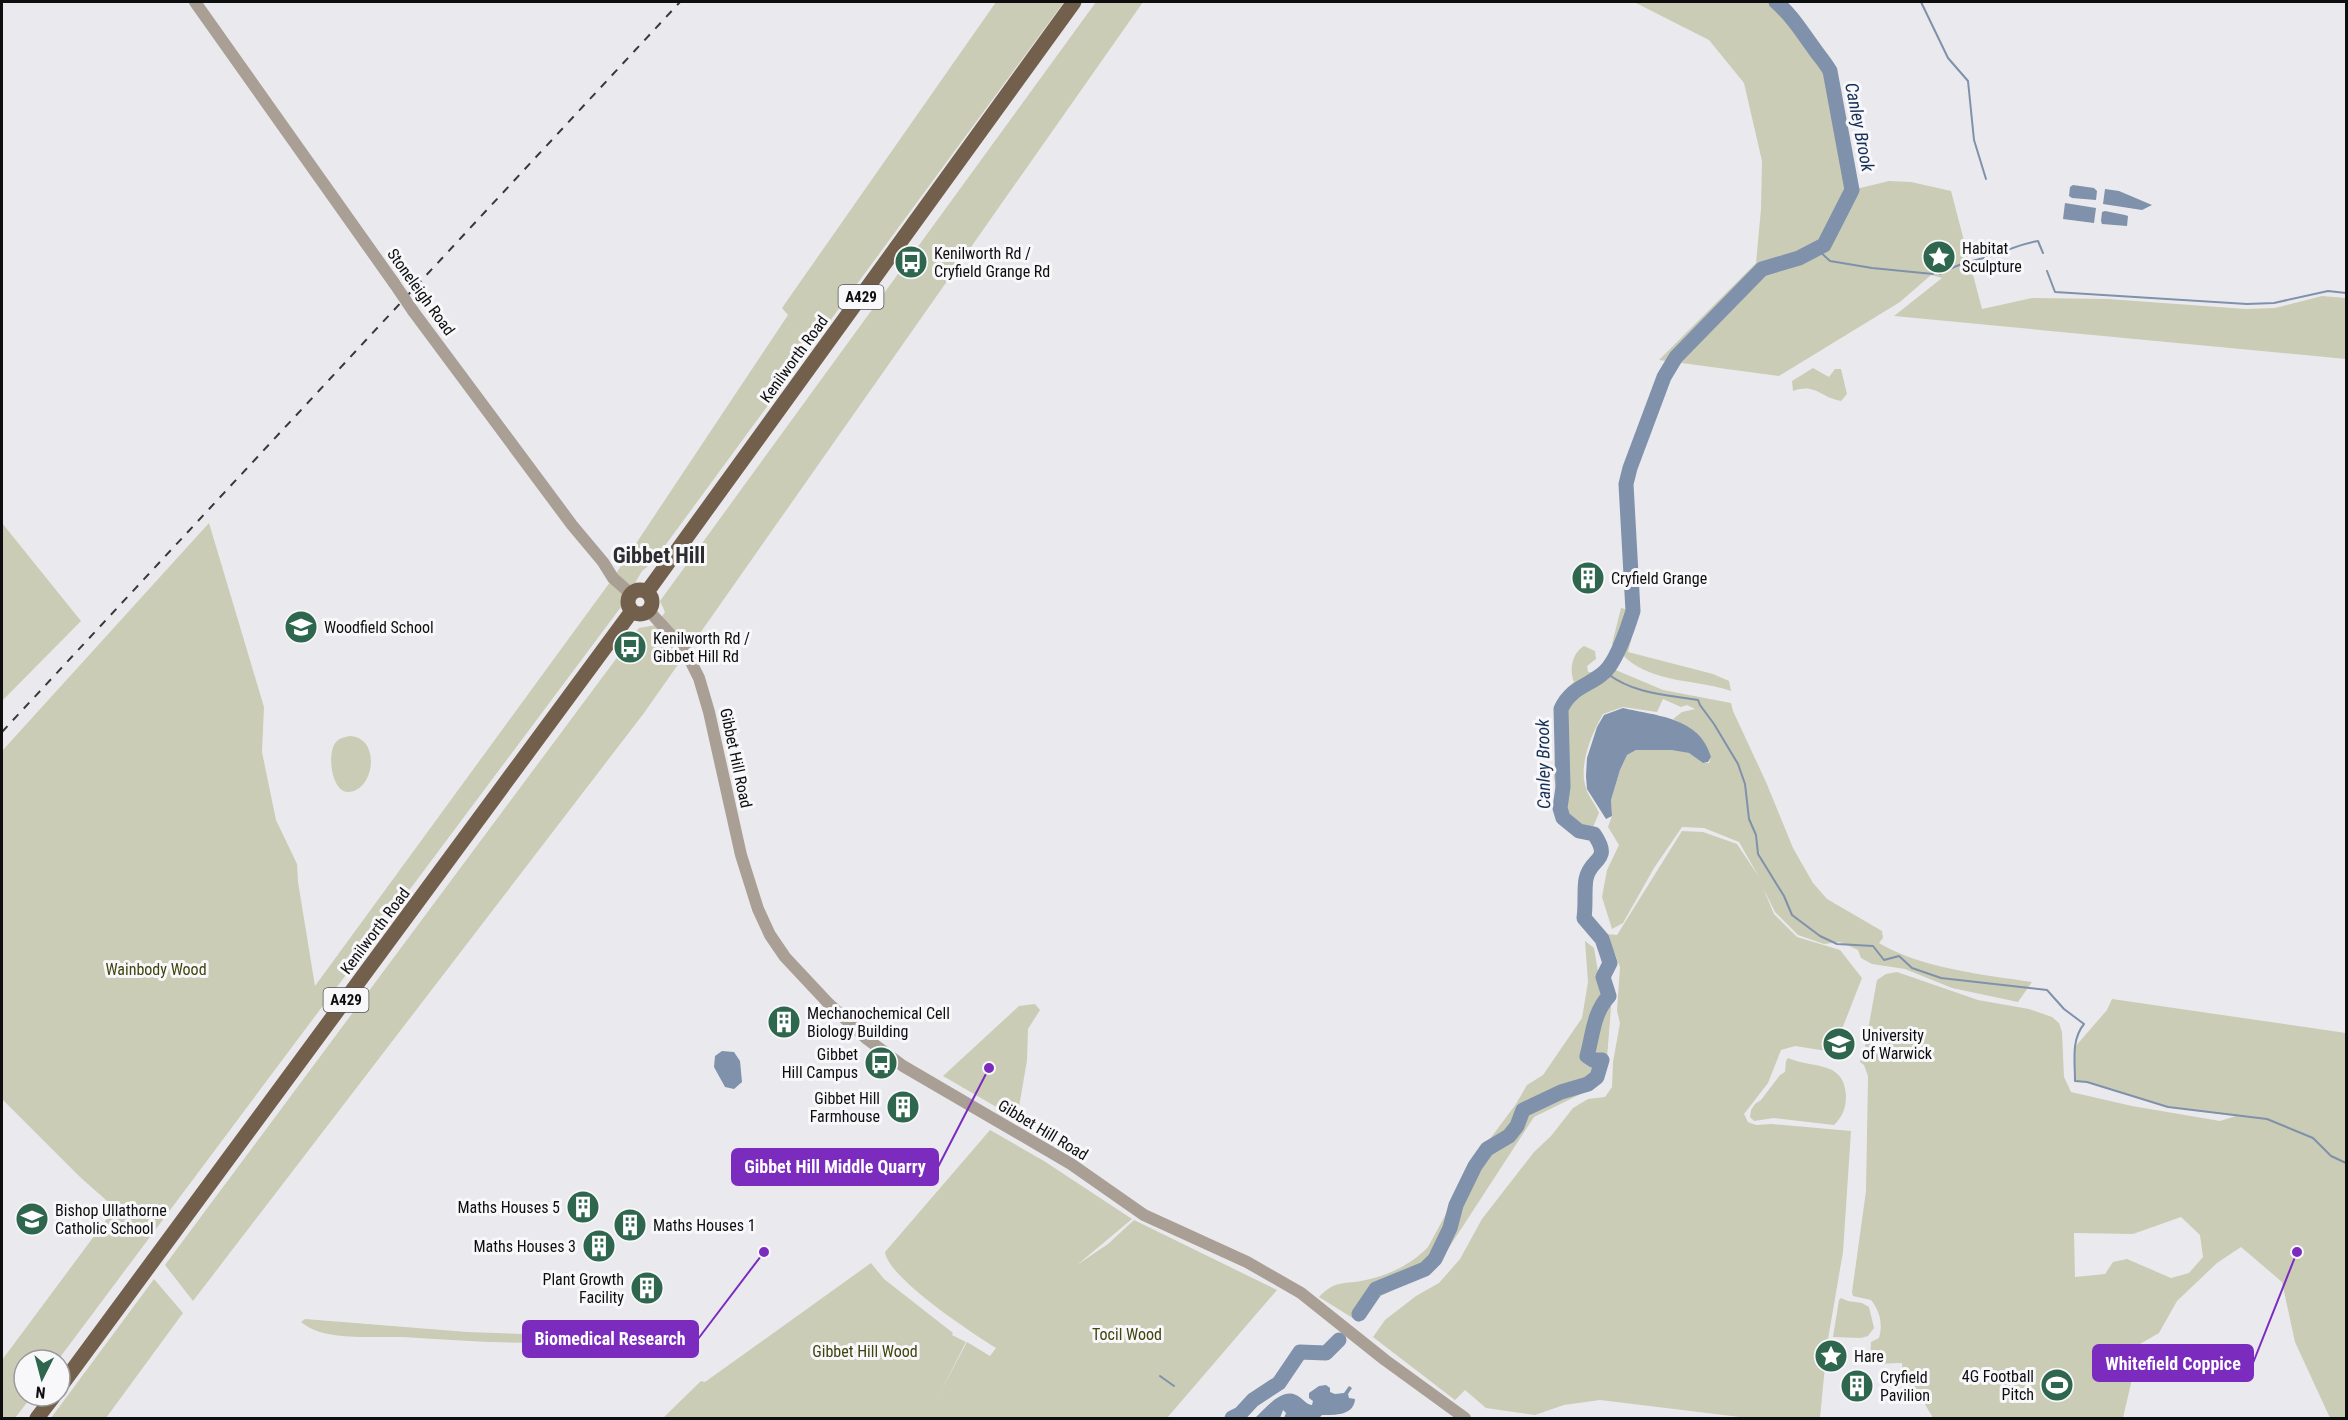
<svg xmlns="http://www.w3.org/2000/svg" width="2348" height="1420" viewBox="0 0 2348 1420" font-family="'Roboto Condensed',sans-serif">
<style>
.green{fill:#caccb5;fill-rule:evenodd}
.water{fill:#7f91ab}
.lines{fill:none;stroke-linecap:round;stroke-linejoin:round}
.stream{stroke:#7f91ab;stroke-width:2}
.river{stroke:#7f91ab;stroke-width:15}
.minor{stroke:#a99f94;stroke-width:12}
.major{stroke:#72604c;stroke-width:15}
.rail{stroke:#38383a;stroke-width:2;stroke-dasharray:8 8;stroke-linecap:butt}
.minor-bridge{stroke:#a99f94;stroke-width:12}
.labels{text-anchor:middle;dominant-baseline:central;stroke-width:6;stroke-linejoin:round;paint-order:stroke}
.shield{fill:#f8f8fb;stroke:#545456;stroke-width:1.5}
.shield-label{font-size:15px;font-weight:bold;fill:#0e0e0f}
.poi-label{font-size:16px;fill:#0e0e0f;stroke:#f8f8fb;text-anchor:start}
.street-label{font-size:16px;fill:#0e0e0f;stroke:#f8f8fb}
.park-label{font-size:16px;fill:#41440c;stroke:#f8f8fb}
.water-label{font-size:18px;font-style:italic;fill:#163055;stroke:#f8f8fb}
.district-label{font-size:22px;font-weight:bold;fill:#2d2d30;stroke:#f8f8fb}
.leader{fill:none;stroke:#7b2cbf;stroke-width:2}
.callout-dot{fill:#7b2cbf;stroke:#f8f8fb;stroke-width:2}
.callout{fill:#7b2cbf;stroke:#7b2cbf;stroke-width:2}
.callout-label{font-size:18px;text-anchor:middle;font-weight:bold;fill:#fff}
</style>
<rect width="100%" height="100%" fill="#eaeaee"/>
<!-- green -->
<path class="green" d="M 996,2 L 1064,2 L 653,562 L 642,571 L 621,607 L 58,1360 L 24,1360 L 24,1396 L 32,1396 L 15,1418 L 2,1418 L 2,1360 L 115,1208 L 80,1177 L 2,1099 L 2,751 L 209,523 L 264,707 L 262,752 L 276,820 L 297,864 L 298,882 L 315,986 L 613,578 L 788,315 L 782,308 Z
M 1096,2 L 1143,2 L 644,713 L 193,1301 L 165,1265 L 639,628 L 656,625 L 665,612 L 660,601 Z
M 1634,2 L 1776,2 L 1793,18 L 1813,48 L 1825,61 L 1830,71 L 1835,107 L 1852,190 L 1889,181 L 1911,182 L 1951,191 L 1982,309 L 2032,298 L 2108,299 L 2246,309 L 2275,308 L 2322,296 L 2346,298 L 2346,359 L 1894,316 L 1942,278 L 1931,275 L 1900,302 L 1779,376 L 1659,360 L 1756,263 L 1761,209 L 1762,161 L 1744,83 L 1709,40 Z
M 1813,368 L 1829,377 L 1835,369 L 1841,369 L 1847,394 L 1841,401 C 1819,397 1816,383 1793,391 L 1792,381 Z
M 2,523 L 81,621 L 2,701 Z
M 1621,608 L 1633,611 L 1636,621 L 1628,652 L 1713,674 L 1729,681 L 1731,691 C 1699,680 1661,683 1632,663 C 1625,658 1618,650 1612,644 Z
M 1584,646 L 1595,651 L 1596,659 L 1587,666 L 1588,672 L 1599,672 L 1606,663 L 1611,668 L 1663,690 L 1731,703 L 1733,711 L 1766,782 L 1793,848 L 1813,883 L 1827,899 L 1882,931 L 1883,938 L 1879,943 C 1920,968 1985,975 2032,982 L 2018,1002 L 1952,988 L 1905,969 L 1872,964 L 1861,958 L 1858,950 L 1840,942 L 1824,944 L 1798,935 L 1775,912 L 1763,888 L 1774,914 L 1797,937 L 1840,950 L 1862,978 L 1833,1052 L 1795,1046 L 1781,1050 L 1768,1083 L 1744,1114 L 1748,1122 L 1756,1125 L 1771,1124 L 1851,1131 L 1843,1252 L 1827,1345 L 1820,1418 L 1748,1418 L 1600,1400 L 1564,1405 L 1535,1415 L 1486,1408 L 1465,1390 L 1455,1400 L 1373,1337 L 1385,1320 L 1416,1296 L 1439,1283 L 1460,1259 L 1482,1219 L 1534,1152 L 1551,1136 L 1573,1108 L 1588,1099 L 1605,1097 L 1612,1087 L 1613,1062 L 1620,1023 L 1617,1011 L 1620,967 L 1607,934 L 1617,935 L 1682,831 L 1703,832 L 1737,844 L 1759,877 L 1739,842 L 1704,828 L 1682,827 L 1654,868 L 1623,923 L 1612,929 L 1602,897 L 1607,870 L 1619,845 L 1608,827 L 1612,816 L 1611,800 L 1620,770 L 1627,755 L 1636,750 L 1648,748 L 1672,749 L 1689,753 L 1703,763 L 1709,763 L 1711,757 L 1691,729 L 1673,719 L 1682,712 L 1695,709 L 1687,705 L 1681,707 L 1663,699 L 1657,712 L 1623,707 L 1603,714 C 1592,733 1578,765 1586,788 C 1588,796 1596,805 1599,813 L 1593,827 L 1581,827 L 1567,814 L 1566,807 L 1558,798 L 1554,778 L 1556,720 L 1559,699 L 1567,688 L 1574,682 C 1569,670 1572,653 1584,646 Z
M 350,736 C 382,738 374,792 348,792 C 331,792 326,750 337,741 C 340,738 345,737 350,736 Z
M 1585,941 L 1594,948 L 1601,989 L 1612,995 L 1607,1058 L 1602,1078 L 1591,1089 L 1534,1117 L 1435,1269 L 1377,1298 L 1359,1322 L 1319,1297 C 1336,1279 1344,1285 1366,1280 C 1388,1276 1413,1263 1428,1247 L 1478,1155 L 1516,1104 L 1527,1085 L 1543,1075 L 1582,1018 L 1588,982 Z
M 1897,972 L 1978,1000 L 2029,1009 L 2052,1017 L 2059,1023 L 2062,1032 L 2064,1077 L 2071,1092 L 2132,1106 L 2220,1121 L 2236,1116 L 2168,1107 L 2087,1082 L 2075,1081 L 2074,1048 L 2107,1010 L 2112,999 L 2346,1033 L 2346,1418 L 2330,1418 L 2295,1342 L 2282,1282 L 2241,1247 L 2217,1263 L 2177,1301 L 2159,1333 L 2140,1344 L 2123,1418 L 1933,1418 L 1915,1387 L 1904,1388 L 1902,1363 L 1870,1364 L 1871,1342 L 1879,1338 C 1883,1324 1880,1311 1871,1300 L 1853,1296 L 1852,1292 L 1866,1191 L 1868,1076 L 1864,1065 L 1860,1062 L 1864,1052 L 1877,980 L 1886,974 ZM 2181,1217 L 2200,1235 L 2203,1257 L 2189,1273 L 2171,1278 L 2127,1259 L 2113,1262 L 2105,1274 L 2075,1277 L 2074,1233 L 2133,1234 Z
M 1035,1004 L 1040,1010 L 1028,1029 L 1027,1060 L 1017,1119 L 943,1076 L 1019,1006 Z
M 1788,1058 C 1813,1069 1844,1060 1846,1095 C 1846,1108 1843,1116 1834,1125 L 1774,1118 L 1754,1121 L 1750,1117 L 1751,1110 L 1755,1104 L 1761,1100 L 1780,1075 L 1785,1072 L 1786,1061 Z
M 990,1130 L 1044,1161 L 1132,1219 L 1077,1265 L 1108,1244 L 1134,1220 L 1277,1290 L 1167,1418 L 663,1418 L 701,1381 L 705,1382 L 871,1263 L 884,1279 L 953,1333 L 952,1335 L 966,1342 L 939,1395 L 967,1342 L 990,1356 L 996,1348 C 972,1333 888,1278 885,1252 Z
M 154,1279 L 183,1313 L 106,1418 L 51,1418 Z
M 1841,1298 L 1848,1301 L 1862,1303 L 1869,1307 L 1874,1328 L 1868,1336 L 1861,1338 L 1833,1337 L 1839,1300 Z
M 305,1319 L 467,1332 L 552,1335 L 546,1345 L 541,1343 C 495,1343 450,1340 403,1337 C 374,1336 324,1342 301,1322 Z"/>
<!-- water -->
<path class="water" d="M 2073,185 L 2094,188 L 2097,191 L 2096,200 L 2072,198 L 2069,196 L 2070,187 Z
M 2105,189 L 2119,191 L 2152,205 L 2142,210 L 2103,204 Z
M 2065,203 L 2096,208 L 2094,223 L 2063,219 Z
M 2105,211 L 2125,215 L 2128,216 L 2127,226 L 2102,224 L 2101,221 L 2102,212 Z
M 1623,708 C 1656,716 1700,717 1711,757 L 1708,762 L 1703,763 L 1689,753 L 1672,750 L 1636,750 L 1627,755 L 1620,770 L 1611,800 L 1612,816 L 1606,819 L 1587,789 L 1586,776 L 1587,758 L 1597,727 L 1604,715 Z
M 722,1051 L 734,1052 L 740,1061 L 742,1082 L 734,1089 L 725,1087 L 714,1067 L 715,1056 Z
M 1326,1385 L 1330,1388 L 1330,1392 L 1335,1394 L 1344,1393 L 1349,1386 L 1352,1388 L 1348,1394 L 1349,1398 L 1355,1399 C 1354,1416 1334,1415 1322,1415 L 1319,1418 L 1284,1418 L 1286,1413 L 1283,1410 L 1280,1418 L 1255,1418 C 1265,1409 1281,1388 1296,1395 C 1303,1398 1305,1404 1312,1405 L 1313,1401 L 1309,1398 L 1309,1393 L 1319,1386 Z"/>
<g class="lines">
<!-- stream -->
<path class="stream" d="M 1921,2 L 1948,58 L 1968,81 L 1974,140 L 1986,179
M 1817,249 L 1830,261 L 1872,268 L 1933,274
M 2047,271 L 2055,292 L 2247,304 L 2274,303 L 2328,291 L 2346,293
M 1940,274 C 1956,264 1973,261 1991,256 C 2006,251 2022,243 2038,241 L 2043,253
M 1609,667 L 1608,674 C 1634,694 1668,695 1698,700 L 1700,705 L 1714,724 L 1738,764 L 1745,784 L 1749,819 L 1756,835 L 1758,854 L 1784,896 L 1792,915 L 1820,936 L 1837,944 L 1873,946 L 1884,960 L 1899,956 L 1912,968 L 1941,978 L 2047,990 L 2064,1009 L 2084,1024 C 2071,1040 2075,1061 2075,1081 L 2087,1082 L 2168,1107 L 2267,1119 L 2313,1138 L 2331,1156 L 2346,1163
M 1160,1376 L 1174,1386"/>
<!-- river -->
<path class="river" d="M 1359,1314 L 1376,1289 L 1425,1269 L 1435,1259 L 1450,1228 L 1456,1205 L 1475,1166 L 1487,1149 L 1509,1136 L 1517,1126 L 1523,1110 L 1561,1092 L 1588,1084 L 1597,1077 L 1602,1060 L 1593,1060 L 1587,1056 C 1593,1035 1593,1013 1609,996 L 1603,977 L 1610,963 L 1602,939 L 1584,918 C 1586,905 1584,890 1586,879 C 1590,857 1613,862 1594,834 L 1579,831 L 1563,818 L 1560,808 L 1563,787 L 1561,709 C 1572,684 1596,685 1609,667 C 1619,653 1628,627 1633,611 L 1626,484 L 1630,468 L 1664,377 L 1676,357 L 1762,269 L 1799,258 L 1824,245 L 1852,190 L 1830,71 C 1825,62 1819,56 1813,47 C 1801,31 1792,15 1776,2
M 1232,1418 L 1240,1414 L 1253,1400 L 1279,1383 L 1300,1352 L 1326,1353 L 1339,1340"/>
<!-- minor -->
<path class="minor" d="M 195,2 L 394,283
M 413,311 L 572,525 L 603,562 L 613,578 L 631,594
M 649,611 L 685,650 L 699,678 L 709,712 L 741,855 L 758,909 L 770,935 L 785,957 L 829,1004 L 867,1039 L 903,1066 L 1071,1164 L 1144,1215 L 1247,1262 L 1301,1293 L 1385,1360 L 1465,1418"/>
<!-- major -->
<path class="major" d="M628 602a12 12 0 1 1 24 0a12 12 0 1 1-24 0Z
M 647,592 L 1074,2
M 60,1387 L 632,611
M 37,1418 L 54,1396"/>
<!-- rail -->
<path class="rail" d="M 2,732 L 680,2"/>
<!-- minor-bridge -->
<path class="minor-bridge" d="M 394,283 L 413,311"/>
</g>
<!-- icons -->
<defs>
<g id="sight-disc" transform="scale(1.725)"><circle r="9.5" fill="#2e664e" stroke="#f8f8fb"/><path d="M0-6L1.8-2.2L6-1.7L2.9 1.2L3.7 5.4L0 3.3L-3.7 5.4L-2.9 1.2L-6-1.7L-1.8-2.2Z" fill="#fff"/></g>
<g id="bus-disc" transform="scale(1.725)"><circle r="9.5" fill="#2e664e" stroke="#f8f8fb"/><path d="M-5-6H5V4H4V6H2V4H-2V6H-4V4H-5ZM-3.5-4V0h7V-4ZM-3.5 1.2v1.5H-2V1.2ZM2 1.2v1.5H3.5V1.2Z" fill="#fff"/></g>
<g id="building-disc" transform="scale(1.725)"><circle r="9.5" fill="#2e664e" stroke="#f8f8fb"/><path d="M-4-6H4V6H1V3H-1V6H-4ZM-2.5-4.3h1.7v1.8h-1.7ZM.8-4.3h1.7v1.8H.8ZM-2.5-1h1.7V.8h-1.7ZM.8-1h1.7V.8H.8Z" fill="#fff"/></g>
<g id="school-disc" transform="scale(1.725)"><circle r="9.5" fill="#2e664e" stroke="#f8f8fb"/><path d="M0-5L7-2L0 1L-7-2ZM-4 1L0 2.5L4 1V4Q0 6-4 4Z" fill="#fff"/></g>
<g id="university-disc" transform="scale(1.725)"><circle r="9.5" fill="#2e664e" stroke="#f8f8fb"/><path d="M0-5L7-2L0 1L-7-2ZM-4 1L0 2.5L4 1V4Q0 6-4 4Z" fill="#fff"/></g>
<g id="stadium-disc" transform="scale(1.725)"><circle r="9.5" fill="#2e664e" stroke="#f8f8fb"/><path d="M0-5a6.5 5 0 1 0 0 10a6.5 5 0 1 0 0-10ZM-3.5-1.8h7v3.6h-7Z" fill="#fff"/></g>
</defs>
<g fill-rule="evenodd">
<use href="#sight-disc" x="1939" y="257"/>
<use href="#bus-disc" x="911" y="262"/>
<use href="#building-disc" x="1588" y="578"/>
<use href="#school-disc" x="301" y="627"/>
<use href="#bus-disc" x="630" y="647"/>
<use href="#building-disc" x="784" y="1022"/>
<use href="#university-disc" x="1839" y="1044"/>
<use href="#bus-disc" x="881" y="1063"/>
<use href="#building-disc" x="903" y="1107"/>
<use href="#building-disc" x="583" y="1207"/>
<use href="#school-disc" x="32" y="1219"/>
<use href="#building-disc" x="630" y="1225"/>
<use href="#building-disc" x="599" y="1246"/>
<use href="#building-disc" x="647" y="1288"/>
<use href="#sight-disc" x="1831" y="1356"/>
<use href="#stadium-disc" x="2057" y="1385"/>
<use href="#building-disc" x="1857" y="1386"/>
</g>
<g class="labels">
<!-- shield labels -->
<g class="shield">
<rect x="838.5" y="285" width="45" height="24" rx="4.5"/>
<rect x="323.5" y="988" width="45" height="24" rx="4.5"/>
</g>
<g class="shield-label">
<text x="861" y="297">A429</text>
<text x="346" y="1000">A429</text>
</g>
<!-- poi labels -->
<g class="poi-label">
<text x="1962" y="248">Habitat<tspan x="1962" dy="18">Sculpture</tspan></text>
<text x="934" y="253">Kenilworth Rd /<tspan x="934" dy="18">Cryfield Grange Rd</tspan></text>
<text x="1611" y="578">Cryfield Grange</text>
<text x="324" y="627">Woodfield School</text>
<text x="653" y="638">Kenilworth Rd /<tspan x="653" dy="18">Gibbet Hill Rd</tspan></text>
<text x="807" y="1013">Mechanochemical Cell<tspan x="807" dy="18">Biology Building</tspan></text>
<text x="1862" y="1035">University<tspan x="1862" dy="18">of Warwick</tspan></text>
<text x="858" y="1054" text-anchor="end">Gibbet<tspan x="858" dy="18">Hill Campus</tspan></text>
<text x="880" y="1098" text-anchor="end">Gibbet Hill<tspan x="880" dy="18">Farmhouse</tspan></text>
<text x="560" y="1207" text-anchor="end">Maths Houses 5</text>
<text x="55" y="1210">Bishop Ullathorne<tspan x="55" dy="18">Catholic School</tspan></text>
<text x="653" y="1225">Maths Houses 1</text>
<text x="576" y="1246" text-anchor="end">Maths Houses 3</text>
<text x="624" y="1279" text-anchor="end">Plant Growth<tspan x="624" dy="18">Facility</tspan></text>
<text x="1854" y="1356">Hare</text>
<text x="2034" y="1376" text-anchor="end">4G Football<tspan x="2034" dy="18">Pitch</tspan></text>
<text x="1880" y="1377">Cryfield<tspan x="1880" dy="18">Pavilion</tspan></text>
</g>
<!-- street labels -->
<g class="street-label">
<text transform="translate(421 292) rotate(54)">Stoneleigh Road</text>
<text transform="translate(794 359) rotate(-54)">Kenilworth Road</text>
<text transform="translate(736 758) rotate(78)">Gibbet Hill Road</text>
<text transform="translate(375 931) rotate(-53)">Kenilworth Road</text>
<text transform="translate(1043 1130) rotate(31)">Gibbet Hill Road</text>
</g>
<!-- park labels -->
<g class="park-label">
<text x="156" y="969">Wainbody Wood</text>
<text x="1127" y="1334">Tocil Wood</text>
<text x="865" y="1351">Gibbet Hill Wood</text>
</g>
<!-- water labels -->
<g class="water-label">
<text transform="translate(1860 127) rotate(79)">Canley Brook</text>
<text transform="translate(1543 764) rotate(-91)">Canley Brook</text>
</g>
<!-- district labels -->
<g class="district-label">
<text x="659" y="555">Gibbet Hill</text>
</g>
</g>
<!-- callouts -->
<path class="leader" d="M989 1068L938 1167M764 1252L698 1339M2297 1252L2253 1363"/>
<g class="callout-dot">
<circle cx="989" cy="1068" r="6"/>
<circle cx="764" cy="1252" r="6"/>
<circle cx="2297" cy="1252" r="6"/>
</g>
<g class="callout">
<rect x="732" y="1149" width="206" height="36" rx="6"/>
<rect x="523" y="1321" width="175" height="36" rx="6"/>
<rect x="2093" y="1345" width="160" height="36" rx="6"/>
</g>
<g class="callout-label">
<text x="835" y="1173">Gibbet Hill Middle Quarry</text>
<text x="610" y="1345">Biomedical Research</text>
<text x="2173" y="1370">Whitefield Coppice</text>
</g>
<!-- border -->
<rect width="2348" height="1420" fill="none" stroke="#0e0e0f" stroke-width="6"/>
<!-- north arrow -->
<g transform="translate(42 1378) rotate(186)"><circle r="28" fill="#f8f8fb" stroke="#9a9a9d" stroke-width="1.5"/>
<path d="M0-4.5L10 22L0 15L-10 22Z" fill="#2e664e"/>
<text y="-9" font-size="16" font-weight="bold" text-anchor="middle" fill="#0e0e0f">N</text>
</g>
</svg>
